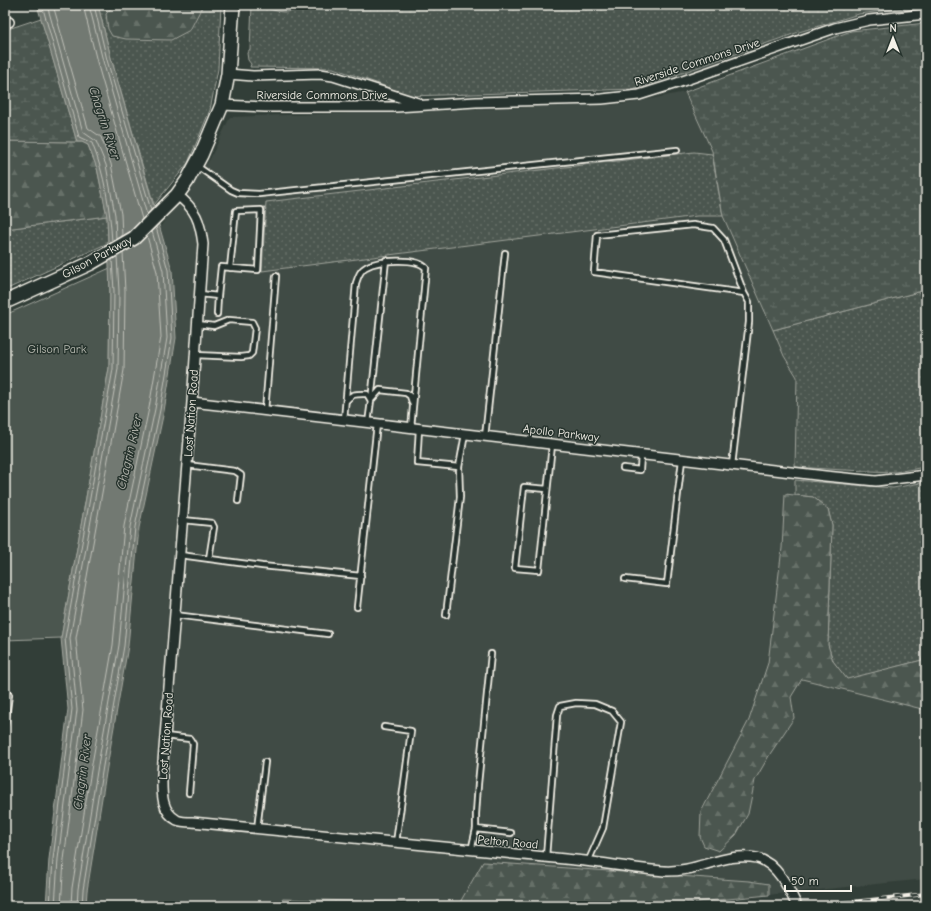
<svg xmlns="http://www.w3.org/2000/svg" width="931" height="911" viewBox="0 0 931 911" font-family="'Comic Neue',sans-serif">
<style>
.built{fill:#404b44}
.grass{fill:url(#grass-dots);stroke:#a0a49c}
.forest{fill:url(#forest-firs);stroke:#a0a49c}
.wetland{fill:url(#wetland-marsh);stroke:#a0a49c}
.park{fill:#4c564f;stroke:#a0a49c}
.water{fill:#727972;stroke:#a6a9a1}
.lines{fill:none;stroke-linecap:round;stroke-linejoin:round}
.shore{stroke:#c0c1b9;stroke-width:1}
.lane-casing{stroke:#f4f1e8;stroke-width:8}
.street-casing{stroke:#f4f1e8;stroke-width:12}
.secondary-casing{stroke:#f4f1e8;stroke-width:16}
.lane{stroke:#26332d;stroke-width:4.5}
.street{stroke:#26332d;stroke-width:9}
.secondary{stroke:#26332d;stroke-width:13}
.rail-casing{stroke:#f4f1e8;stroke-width:4}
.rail{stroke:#26332d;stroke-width:2.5;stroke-dasharray:8;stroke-linecap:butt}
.labels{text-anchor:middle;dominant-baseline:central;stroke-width:3;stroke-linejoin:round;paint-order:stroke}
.street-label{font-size:12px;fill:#f4f1e8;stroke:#26332d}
.park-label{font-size:12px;fill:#b9bbb2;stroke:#26332d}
.water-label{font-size:13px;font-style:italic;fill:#babbb3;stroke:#26332d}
</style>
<defs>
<pattern id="grass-dots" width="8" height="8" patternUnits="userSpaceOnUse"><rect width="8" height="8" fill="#4c564f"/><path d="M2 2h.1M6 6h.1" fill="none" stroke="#666f68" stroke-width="1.8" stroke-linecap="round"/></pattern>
<pattern id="forest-firs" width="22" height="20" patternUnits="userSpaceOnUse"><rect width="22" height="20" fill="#4c564f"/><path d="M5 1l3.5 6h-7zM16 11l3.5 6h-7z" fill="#666f68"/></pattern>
<pattern id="wetland-marsh" width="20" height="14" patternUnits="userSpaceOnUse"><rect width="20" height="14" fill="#4c564f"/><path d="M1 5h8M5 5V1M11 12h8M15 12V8" fill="none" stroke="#666f68"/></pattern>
</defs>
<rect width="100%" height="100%" fill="#323e38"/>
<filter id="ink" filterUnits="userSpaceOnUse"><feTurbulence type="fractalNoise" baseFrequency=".025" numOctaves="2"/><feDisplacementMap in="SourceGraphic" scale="8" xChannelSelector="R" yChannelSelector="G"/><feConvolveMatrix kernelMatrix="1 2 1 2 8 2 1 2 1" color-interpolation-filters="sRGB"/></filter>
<g filter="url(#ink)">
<!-- built -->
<path class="built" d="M 685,92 L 712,151 L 723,216 L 784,356 L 797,377 L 794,529 L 781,673 L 926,710 L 926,879 L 656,906 L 86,906 L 87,891 L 107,767 L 128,646 L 139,528 L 164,411 L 172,270 L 160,227 L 210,159 L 230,117 L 625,104 Z"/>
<!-- grass -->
<path class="grass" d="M 98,5 L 221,5 L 218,69 L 210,110 L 188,163 L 154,205 L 111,58 Z
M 252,5 L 926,5 L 859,14 L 799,32 L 636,89 L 409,96 L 379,84 L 333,68 L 250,67 L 251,64 L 248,60 L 247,53 L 250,49 Z
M 694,152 L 712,154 L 723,216 L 697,216 L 262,271 L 266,202 Z
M 107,216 L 108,243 L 5,290 L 5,229 Z
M 926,290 L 926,467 L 895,472 L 844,470 L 795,467 L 797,377 L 784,356 L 773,330 Z
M 795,480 L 893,488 L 926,482 L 926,659 L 847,680 L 833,661 L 828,645 L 832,525 L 828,509 L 813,497 L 795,495 Z"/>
<!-- forest -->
<path class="forest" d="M 114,5 L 203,5 L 190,30 L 171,40 L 126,39 L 112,36 L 108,29 L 106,14 Z
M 267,5 L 309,5 C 291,12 286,15 267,8 Z
M 5,141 L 82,142 L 88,145 L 97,168 L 107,216 L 5,229 Z
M 785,494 L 813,497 L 828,509 L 832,525 L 828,645 L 833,661 L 847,679 L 926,659 L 926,710 L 802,679 L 791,697 L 794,718 L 770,754 L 755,780 L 748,814 L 736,835 L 719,851 L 704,846 L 700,837 L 701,812 L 749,720 L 768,663 L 782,548 Z
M 483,862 L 749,881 L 769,884 L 769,895 L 656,906 L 271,906 L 283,899 L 459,904 Z"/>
<!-- wetland -->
<path class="wetland" d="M 41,18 L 77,142 L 5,141 L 5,30 Z
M 926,23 L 926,290 L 773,330 L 723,216 L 712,151 L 685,92 L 851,31 Z"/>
<!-- park -->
<path class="park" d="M 110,268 L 109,368 L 61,638 L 5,640 L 5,315 Z"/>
<!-- water -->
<path class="water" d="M 37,5 L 98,5 L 111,58 L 172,270 L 176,338 L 164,411 L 139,528 L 128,646 L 107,767 L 87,891 L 86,906 L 46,906 L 49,859 L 68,709 L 61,638 L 109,368 L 110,291 L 107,216 L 97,168 L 88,145 L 82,142 L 77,142 Z"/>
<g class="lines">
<!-- shore -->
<path class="shore" d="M 42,5 L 79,137 L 92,143 C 105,175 110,209 112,242
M 47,5 L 83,132 L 96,141 L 106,165 L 115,215 L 116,240
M 53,5 L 88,128 L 101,137 L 111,164 L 121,214 L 122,236
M 83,5 L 97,62 L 142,219
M 89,5 L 103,61 L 147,215
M 94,5 L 107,60 L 151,210
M 50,906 L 53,859 L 72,709 L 65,638 L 113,369 L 114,291 L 112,259
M 55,906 L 58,859 L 77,710 L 70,638 L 118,369 L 119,291 L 117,256
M 61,906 L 64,860 L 83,710 L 76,638 L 124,370 L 125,291 L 123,253
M 71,906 L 72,888 L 92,764 L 113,645 L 124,526 L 149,408 L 161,337 L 157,272 L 147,236
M 77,906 L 78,889 L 98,765 L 119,645 L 130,527 L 155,409 L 167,338 L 163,271 L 152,231
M 82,906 L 83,890 L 103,766 L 124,646 L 135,527 L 160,410 L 172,338 L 168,270 L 156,227"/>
<!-- lane casing -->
<g class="lane-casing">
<path id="lane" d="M 197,166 L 231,190 L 238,193 L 259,194 L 677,150
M 200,294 L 218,296 L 221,267 L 258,270 L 261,210 L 236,211 L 230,268
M 217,314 L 218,296
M 195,355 L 241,357 L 249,356 L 252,353 L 255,328 L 252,322 L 229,320 L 214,326 L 197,324
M 372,399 L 380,390 L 406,393 L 410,396 L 413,405
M 346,401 C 352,393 357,394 367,394 L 371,401 L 368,423
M 371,401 L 386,260
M 265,411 L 276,276
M 344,420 L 356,283 C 358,277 360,270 366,267 C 378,260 417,257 426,268 L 411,428
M 419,429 L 417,463 L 459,467 L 465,434
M 485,437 L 505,253
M 187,465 L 235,471 L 241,475 L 238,501
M 732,465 L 749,322 L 749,302 L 744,293 L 594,272 L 597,235 L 693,225 L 713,228 L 724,240 L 744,293
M 623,468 L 640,470 L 641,455
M 547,489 L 524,487 L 515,568 L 539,570 L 552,445
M 183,520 L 212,523 L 214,527 L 209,559
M 180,555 L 262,566 L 361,576
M 625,579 L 667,584 L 682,460
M 357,607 L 377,424
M 175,615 L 328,634
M 446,615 L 460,497 L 459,467
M 5,695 L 9,695 L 5,724
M 384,727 L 411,731 L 396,843
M 165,736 L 190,739 L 193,744 L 189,793
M 257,829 L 265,762
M 476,829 L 476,814 L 478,784 L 491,654
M 471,851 L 476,829 L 511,833
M 546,857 L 557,715 L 560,706 L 576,703 L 595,704 L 612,711 L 621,722 L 603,828 L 588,862"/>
</g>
<!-- street casing -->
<g class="street-casing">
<path id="street" d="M 5,23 L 9,22
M 228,74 L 253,76 L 320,74 L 333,76 L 418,103
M 222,105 L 265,107 L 396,107 L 476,102 L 602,99 L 639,95 L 677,83 L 835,28 L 869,20 L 926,14
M 177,195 C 196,209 200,221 203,244 L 192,402 L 162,774 C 162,790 160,811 177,820 C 181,822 187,822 192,822 C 323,836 454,849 585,861 C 611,864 637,869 664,871 C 697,873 726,851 757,858 C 777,863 789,889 797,906
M 192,402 L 825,476 L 876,481 L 926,475"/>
</g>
<!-- secondary casing -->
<g class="secondary-casing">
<path id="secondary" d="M 5,302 L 91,263 L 134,238 L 177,195 L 187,181 L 201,155 L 222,105 L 228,74 L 233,5"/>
</g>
<!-- lane -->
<use href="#lane" class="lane"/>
<!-- street -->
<use href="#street" class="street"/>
<!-- secondary -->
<use href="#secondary" class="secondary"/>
<!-- rail casing -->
<g class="rail-casing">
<path id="rail" d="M 815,906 L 926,894"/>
</g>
<!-- rail -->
<use href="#rail" class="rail"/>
</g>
</g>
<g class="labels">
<!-- street labels -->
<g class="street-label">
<text transform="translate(697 62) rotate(-18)">Riverside Commons Drive</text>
<text x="322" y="95">Riverside Commons Drive</text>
<text transform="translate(97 257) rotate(-28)">Gilson Parkway</text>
<text transform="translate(191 413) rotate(-86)">Lost Nation Road</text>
<text transform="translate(561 433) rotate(7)">Apollo Parkway</text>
<text transform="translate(166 736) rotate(-86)">Lost Nation Road</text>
<text transform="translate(508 842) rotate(5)">Pelton Road</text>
</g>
<!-- park labels -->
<g class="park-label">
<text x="57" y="349">Gilson Park</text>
</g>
<!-- water labels -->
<g class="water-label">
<text transform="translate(105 123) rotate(72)">Chagrin River</text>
<text transform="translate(129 452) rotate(-77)">Chagrin River</text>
<text transform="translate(82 772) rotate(-83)">Chagrin River</text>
</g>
</g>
<!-- margin -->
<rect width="931" height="911" fill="none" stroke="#26332d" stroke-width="20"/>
<rect x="10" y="10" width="911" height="891" fill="none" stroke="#f4f1e8" stroke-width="1.5" filter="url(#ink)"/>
<!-- north arrow -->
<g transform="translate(893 38)" stroke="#26332d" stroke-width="3" paint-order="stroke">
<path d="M0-3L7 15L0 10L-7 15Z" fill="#f4f1e8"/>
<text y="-6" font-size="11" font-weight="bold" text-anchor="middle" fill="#f4f1e8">N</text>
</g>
<!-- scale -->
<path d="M785 885v6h66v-6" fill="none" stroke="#f4f1e8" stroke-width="2"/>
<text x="791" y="885" font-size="12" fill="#f4f1e8" stroke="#26332d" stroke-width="3" paint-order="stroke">50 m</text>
</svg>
